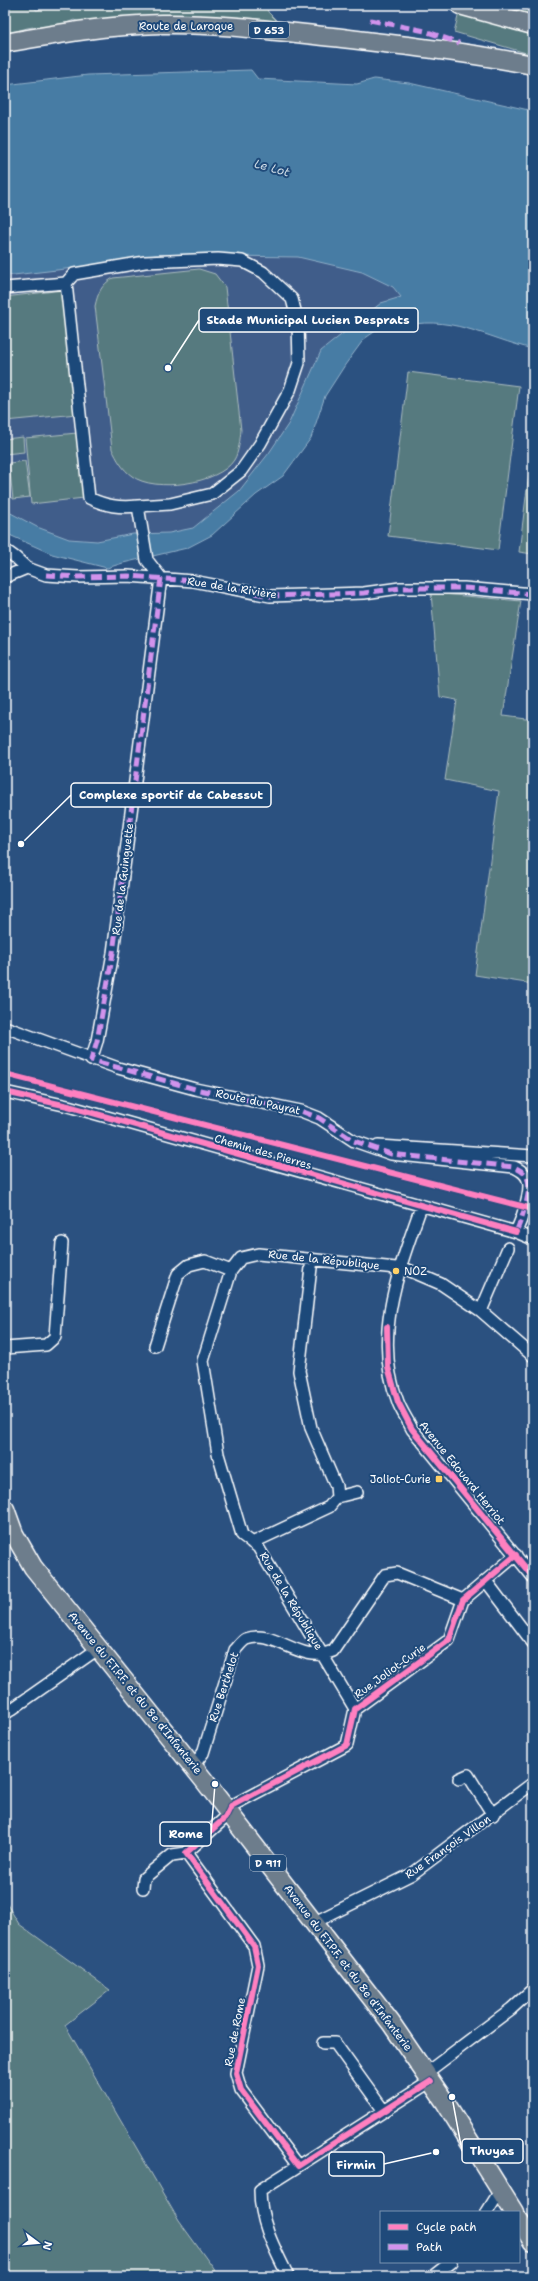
<svg xmlns="http://www.w3.org/2000/svg" width="538" height="2281" viewBox="0 0 538 2281" font-family="'Shantell Sans',sans-serif">
<style>
.built{fill:#3f5d8a}
.green{fill:#577a7f;stroke:#abbcbf}
.water{fill:#477ca4;stroke:#91b0c8}
.lines{fill:none;stroke-linecap:round;stroke-linejoin:round}
.street-casing{stroke:#fff;stroke-width:14}
.primary-casing{stroke:#fff;stroke-width:21}
.street{stroke:#1f4a7a;stroke-width:11}
.primary{stroke:#6d7d8c;stroke-width:18}
.quiet{stroke:#d193ec;stroke-width:5;stroke-dasharray:10 5;stroke-linecap:butt}
.cycleway-casing{stroke:#1f4a7a;stroke-width:8}
.cycleway{stroke:#ff80c0;stroke-width:6}
.poi-dot{fill:#ffd166;stroke:#1f4a7a;stroke-width:1.5}
.labels{text-anchor:middle;dominant-baseline:central;stroke-width:4;stroke-linejoin:round;paint-order:stroke}
.shield{fill:#1f4a7a;stroke:#bcc9d7;stroke-width:1}
.shield-label{font-size:10px;font-weight:bold;fill:#fff}
.street-label{font-size:11px;fill:#fff;stroke:#1f4a7a}
.poi-label{font-size:11px;fill:#fff;stroke:#1f4a7a;text-anchor:start}
.water-label{font-size:12px;font-style:italic;fill:#d1dee8;stroke:#1f4a7a}
.leader{fill:none;stroke:#fff;stroke-width:1.5}
.callout-dot{fill:#fff;stroke:#1f4a7a;stroke-width:1.5}
.callout{fill:#1f4a7a;stroke:#fff;stroke-width:1.5}
.callout-label{font-size:12px;text-anchor:middle;font-weight:bold;fill:#fff}
</style>
<rect width="100%" height="100%" fill="#2b5180"/>
<filter id="ink" filterUnits="userSpaceOnUse"><feTurbulence type="fractalNoise" baseFrequency=".025" numOctaves="2"/><feDisplacementMap in="SourceGraphic" scale="8" xChannelSelector="R" yChannelSelector="G"/><feConvolveMatrix kernelMatrix="1 2 1 2 8 2 1 2 1" color-interpolation-filters="sRGB"/></filter>
<g filter="url(#ink)">
<!-- built -->
<path class="built" d="M 155,255 L 298,257 L 362,272 L 393,287 L 401,297 L 381,303 L 321,351 L 289,423 L 269,453 L 239,491 L 193,528 L 169,533 L 133,534 L 97,541 L 69,539 L 37,527 L 5,510 L 5,276 L 91,266 Z"/>
<!-- green -->
<path class="green" d="M 5,5 L 35,5 L 36,10 L 74,5 L 121,5 L 123,8 L 130,5 L 261,5 L 267,6 L 268,12 L 276,20 L 275,23 L 85,24 L 74,20 C 60,26 49,28 34,27 C 26,27 18,32 9,32 L 5,27 Z
M 461,5 L 533,5 L 533,55 L 454,32 Z
M 199,269 L 215,274 L 225,287 L 241,430 C 240,439 239,452 234,460 C 219,484 154,493 132,476 C 122,469 117,459 112,449 L 95,306 C 98,293 101,285 113,278 Z
M 63,290 L 77,414 L 5,421 L 5,297 Z
M 408,372 L 519,386 L 498,550 L 388,536 Z
M 77,433 L 84,498 L 31,504 L 25,438 Z
M 23,437 L 24,452 L 5,454 L 5,439 Z
M 533,442 L 533,554 L 519,552 Z
M 25,461 L 30,497 L 13,499 L 9,463 Z
M 431,593 L 521,601 L 503,716 L 533,720 L 533,984 L 475,975 L 499,791 L 445,780 L 457,700 L 440,697 Z
M 5,1901 L 19,1924 L 110,1990 L 65,2025 L 179,2221 L 219,2276 L 5,2276 Z"/>
<!-- water -->
<path class="water" d="M 251,70 L 258,79 L 357,84 L 374,79 L 409,83 L 533,111 L 533,349 C 486,338 448,312 397,328 L 387,323 L 364,339 L 345,365 L 325,396 L 311,438 L 283,476 L 256,495 L 212,535 L 187,548 L 123,563 L 107,568 L 52,554 L 5,533 L 5,510 L 37,527 L 69,539 L 97,541 L 133,534 L 169,533 L 193,528 L 239,491 L 269,453 L 289,423 L 321,351 L 381,303 L 401,297 L 393,287 L 362,272 L 298,257 L 155,255 L 91,266 L 5,276 L 5,85 L 88,75 Z"/>
<g class="lines">
<!-- street casing -->
<g class="street-casing">
<path id="street" d="M 66,283 L 74,274 L 145,262 L 218,259 L 242,261 L 263,272 L 292,299 L 298,322 L 299,363 L 290,390 L 260,444 L 241,471 L 212,494 L 170,504 L 138,506
M 5,288 L 66,283 L 89,498 C 106,506 119,508 138,506 L 147,560 L 161,578
M 5,550 L 16,558 L 27,568
M 5,577 L 27,568 L 46,575 L 78,577 L 128,576 L 193,581 L 270,596 L 364,593 L 400,588 L 464,588 L 533,594
M 5,1027 L 118,1068 L 195,1089 L 301,1111 L 319,1118 L 354,1141 L 391,1154 L 514,1167 C 520,1170 526,1173 528,1180 C 532,1191 521,1221 516,1232
M 91,1060 L 97,1041 L 113,953 L 161,578
M 5,1092 L 68,1106 L 516,1232 L 533,1239
M 378,1146 L 533,1156
M 421,1207 C 399,1269 372,1337 398,1402 C 401,1411 408,1420 412,1429 L 533,1577
M 312,1259 L 299,1371 L 311,1428 L 336,1486 L 337,1497
M 481,1311 L 508,1248
M 155,1346 L 178,1274 L 189,1265 L 205,1261 L 231,1271
M 5,1348 L 46,1345 L 55,1337 L 62,1243
M 252,1543 L 329,1507 L 337,1497 L 357,1492
M 486,1581 L 533,1643
M 355,1709 L 258,1547 L 242,1535 L 218,1454 L 203,1361 L 231,1271 L 241,1258 L 258,1254 L 406,1269 L 441,1284 L 481,1311 L 533,1356
M 5,1714 L 99,1648
M 193,1766 L 203,1753 L 235,1650 C 238,1647 242,1641 246,1639 C 275,1628 300,1665 333,1651 L 385,1575 L 397,1573 L 463,1600
M 459,1779 L 468,1775 L 493,1815
M 143,1888 L 144,1878 L 172,1855 L 186,1853
M 315,1922 L 412,1874 L 533,1783
M 323,2043 L 335,2043 L 384,2111
M 426,2073 L 511,2009 L 533,1989
M 431,2081 L 298,2166 L 241,2090 L 236,2073 L 258,1965 L 254,1946 L 186,1853 L 225,1818 L 231,1806 L 347,1745 L 355,1709 L 449,1640 L 463,1600 L 516,1555
M 487,2212 L 497,2196 L 502,2193
M 288,2276 C 274,2248 260,2222 260,2190 L 298,2166
M 433,2276 L 451,2262"/>
</g>
<!-- primary casing -->
<g class="primary-casing">
<path id="primary" d="M 460,5 L 533,25
M 5,43 C 56,34 108,25 161,24 C 218,23 276,31 333,37 C 400,45 466,52 533,65
M 5,1509 L 14,1534 L 33,1567 L 203,1779 L 391,2023 L 445,2102 L 514,2212
M 519,2220 L 533,2242"/>
</g>
<!-- street -->
<use href="#street" class="street"/>
<!-- primary -->
<use href="#primary" class="primary"/>
<!-- quiet -->
<path class="quiet" d="M 370,20 L 425,31 L 459,43
M 46,575 L 78,577 L 128,576 L 193,581 L 270,596 L 364,593 L 400,588 L 464,588 L 533,594
M 161,578 L 113,953 L 97,1041 L 91,1060 L 195,1089 L 301,1111 L 319,1118 L 354,1141 L 391,1154 L 514,1167 C 520,1170 526,1173 528,1180 C 532,1191 521,1221 516,1232"/>
<!-- cycleway casing -->
<g class="cycleway-casing">
<path id="cycleway" d="M 5,1074 L 533,1209
M 5,1092 L 68,1106 L 516,1232
M 387,1327 L 388,1367 L 398,1402 L 412,1429 L 533,1577
M 431,2081 L 298,2166 L 241,2090 L 236,2073 L 258,1965 L 254,1946 L 186,1853 L 225,1818 L 231,1806 L 347,1745 L 355,1709 L 449,1640 L 463,1600 L 516,1555"/>
</g>
<!-- cycleway -->
<use href="#cycleway" class="cycleway"/>
</g>
</g>
<!-- markers -->
<g class="poi-dot">
<circle cx="396" cy="1271" r="4"/>
<rect x="435" y="1475" width="8" height="8" rx="2"/>
</g>
<g class="labels">
<!-- shield labels -->
<g class="shield">
<rect x="249" y="22" width="40" height="16" rx="3"/>
<rect x="250" y="1855" width="36" height="16" rx="3"/>
</g>
<g class="shield-label">
<text x="269" y="30">D 653</text>
<text x="268" y="1863">D 911</text>
</g>
<!-- street labels -->
<g class="street-label">
<text x="186" y="26">Route de Laroque</text>
<text transform="translate(232 588) rotate(9)">Rue de la Rivière</text>
<text transform="translate(123 879) rotate(-83)">Rue de la Guinguette</text>
<text transform="translate(258 1102) rotate(12)">Route du Payrat</text>
<text transform="translate(263 1152) rotate(16)">Chemin des Pierres</text>
<text transform="translate(324 1260) rotate(6)">Rue de la République</text>
<text transform="translate(462 1473) rotate(51)">Avenue Edouard Herriot</text>
<text transform="translate(291 1601) rotate(59)">Rue de la République</text>
<text transform="translate(390 1671) rotate(-36)">Rue Joliot-Curie</text>
<text transform="translate(224 1687) rotate(-72)">Rue Berthelot</text>
<text transform="translate(135 1693) rotate(51)">Avenue du F.T.P.F. et du 8e d'Infanterie</text>
<text transform="translate(448 1847) rotate(-35)">Rue François Villon</text>
<text transform="translate(348 1968) rotate(53)">Avenue du F.T.P.F. et du 8e d'Infanterie</text>
<text transform="translate(235 2032) rotate(-79)">Rue de Rome</text>
</g>
<!-- poi labels -->
<g class="poi-label">
<text x="404" y="1271">NOZ</text>
<text x="431" y="1479" text-anchor="end">Joliot-Curie</text>
</g>
<!-- water labels -->
<g class="water-label">
<text transform="translate(272 168) rotate(15)">Le Lot</text>
</g>
</g>
<!-- callouts -->
<path class="leader" d="M168 368L199 320M21 844L71 795M215 1784L211 1834M452 2097L462 2151M436 2152L384 2164"/>
<g class="callout-dot">
<circle cx="168" cy="368" r="4"/>
<circle cx="21" cy="844" r="4"/>
<circle cx="215" cy="1784" r="4"/>
<circle cx="452" cy="2097" r="4"/>
<circle cx="436" cy="2152" r="4"/>
</g>
<g class="callout">
<rect x="199" y="308" width="219" height="24" rx="4"/>
<rect x="71" y="783" width="200" height="24" rx="4"/>
<rect x="160" y="1822" width="51" height="24" rx="4"/>
<rect x="462" y="2139" width="61" height="24" rx="4"/>
<rect x="329" y="2152" width="55" height="24" rx="4"/>
</g>
<g class="callout-label">
<text x="308" y="324">Stade Municipal Lucien Desprats</text>
<text x="171" y="799">Complexe sportif de Cabessut</text>
<text x="186" y="1838">Rome</text>
<text x="492" y="2155">Thuyas</text>
<text x="356" y="2169">Firmin</text>
</g>
<!-- margin -->
<rect width="538" height="2281" fill="none" stroke="#1f4a7a" stroke-width="20"/>
<rect x="10" y="10" width="518" height="2261" fill="none" stroke="#fff" stroke-width="1.5" filter="url(#ink)"/>
<!-- legend -->
<rect x="380" y="2211" width="140" height="52" fill="#1f4a7a" stroke="#7992af"/>
<rect x="388" y="2224" width="20" height="6" fill="#ff80c0" stroke="#7992af"/>
<text x="416" y="2231" font-size="12" fill="#ffffff">Cycle path</text>
<rect x="388" y="2244" width="20" height="6" fill="#d193ec" stroke="#7992af"/>
<text x="416" y="2251" font-size="12" fill="#ffffff">Path</text>
<!-- north arrow -->
<g transform="translate(38 2243) rotate(106)" stroke="#1f4a7a" stroke-width="3" paint-order="stroke">
<path d="M0-3L7 15L0 10L-7 15Z" fill="#ffffff"/>
<text y="-6" font-size="11" font-weight="bold" text-anchor="middle" fill="#ffffff">N</text>
</g>
</svg>
